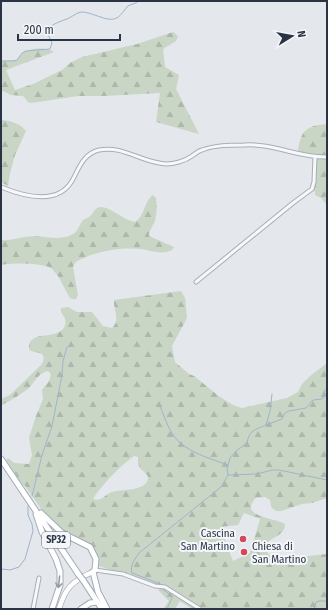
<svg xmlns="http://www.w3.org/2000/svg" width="328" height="610" viewBox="0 0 328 610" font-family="'Fira Sans Condensed',sans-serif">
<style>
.forest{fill:url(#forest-firs);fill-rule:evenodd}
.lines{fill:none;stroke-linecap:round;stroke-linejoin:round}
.stream{stroke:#9fb4cc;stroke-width:1}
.street-casing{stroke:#a9aeb7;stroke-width:5}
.secondary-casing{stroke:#a9aeb7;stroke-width:6}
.primary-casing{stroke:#a3abb8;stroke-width:7}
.street{stroke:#f7f8fa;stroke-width:3}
.secondary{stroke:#fff;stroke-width:4.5}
.primary{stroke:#fff;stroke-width:5}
.primary-bridge-casing{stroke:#a3abb8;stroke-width:7;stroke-linecap:butt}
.primary-bridge{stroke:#fff;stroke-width:5}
.oneway{stroke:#959aa2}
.poi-dot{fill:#d1495b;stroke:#f4f6f9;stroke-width:1.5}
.labels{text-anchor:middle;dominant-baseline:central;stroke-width:4;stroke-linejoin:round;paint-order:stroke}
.shield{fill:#f4f6f9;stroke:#676e7b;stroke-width:1}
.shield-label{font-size:10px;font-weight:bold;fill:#2b3445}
.poi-label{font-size:11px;fill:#2b3445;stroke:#f4f6f9;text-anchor:end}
</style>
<defs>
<pattern id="forest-firs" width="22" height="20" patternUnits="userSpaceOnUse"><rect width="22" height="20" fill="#c9d6c5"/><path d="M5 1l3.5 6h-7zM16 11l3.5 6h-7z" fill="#adb8ab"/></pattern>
</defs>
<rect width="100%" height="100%" fill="#e4e7ec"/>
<!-- forest -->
<path class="forest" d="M 173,32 L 178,36 L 176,41 L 163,49 L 165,67 L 179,75 L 176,89 L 199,134 L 156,122 L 160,93 L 104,96 L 78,96 L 31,103 L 28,102 L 23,96 L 11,95 L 1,90 L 1,61 L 17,60 C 20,57 21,54 24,52 C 31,48 47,47 54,52 L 6,70 L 15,90 L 33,84 L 62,70 L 70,63 L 82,57 L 137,44 Z
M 1,120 C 10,120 21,124 26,131 L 15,155 L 10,173 L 8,186 L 1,182 Z
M 327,124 L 327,205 L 321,198 L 315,195 L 315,192 L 312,189 L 315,183 L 317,156 L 298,151 C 301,130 306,126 327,124 Z
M 153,195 L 156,198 C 157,205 157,213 155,221 C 153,226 149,230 149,236 L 174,247 L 172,250 C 163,255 152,251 142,249 C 123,247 101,250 84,258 C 79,260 75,261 73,267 L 78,295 L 76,299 L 72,299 L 70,298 C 64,289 61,278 53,270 C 46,262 12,263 1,265 L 1,240 C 10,241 17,238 25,237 C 40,234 57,242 71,235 C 77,233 79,226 82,221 C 85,218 90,218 92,214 C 95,211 95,207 101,207 C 113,208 123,220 135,222 C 145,216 144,201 153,195 Z
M 181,291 L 185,298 L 187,318 L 172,346 L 175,362 L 189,374 L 194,376 L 220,397 L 233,405 L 242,408 L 287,398 L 298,392 L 302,384 L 310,376 L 327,363 L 327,498 L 312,503 L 302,504 L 281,511 L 276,511 L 272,508 L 270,500 L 265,497 L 256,498 C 237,517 277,518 285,524 C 285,535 274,536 267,543 C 264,554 272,559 282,559 L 327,554 L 327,609 L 200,609 L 196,607 L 195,609 L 192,609 L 180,601 L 175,609 L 163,609 L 169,601 L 158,590 L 164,587 L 99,566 L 95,551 L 65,534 L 44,513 L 25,486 L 22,484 L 6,460 L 8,458 L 14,463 L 29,464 L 32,455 L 29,438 L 36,416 L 43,399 L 42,390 L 49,381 L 51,375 L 50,373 L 48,371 C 38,373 35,382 29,388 C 26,391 4,405 1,405 L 1,399 L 10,395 L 42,364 C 48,351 37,354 29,350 L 29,344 C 30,342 31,340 33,339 C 42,333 54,338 63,329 C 68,322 65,318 61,312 L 61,308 L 68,307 L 77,312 L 92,312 L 103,326 L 112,328 C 121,320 113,309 114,300 ZM 134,456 L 138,457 C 138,461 138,466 141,469 C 143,472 148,474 148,478 C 147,492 120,489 112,492 C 105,494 102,502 93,499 C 100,487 122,464 134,456 ZM 244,513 L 260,519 L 250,553 L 233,561 L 220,527 L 238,525 Z"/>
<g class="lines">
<!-- stream -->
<path class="stream" d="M 1,61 L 13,61 L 17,60 L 22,53 L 26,51 L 50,49 L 52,43 L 47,32 C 51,24 57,23 64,20 C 70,19 75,13 81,12 C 92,12 105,21 114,19 C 121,17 123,11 128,6 C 131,4 136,4 139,1
M 272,394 L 270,411 L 266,425 L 282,419 L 285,413 L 289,411 L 306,408 L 313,400 L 322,399 L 325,396 L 324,391 L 327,389
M 160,406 C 164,415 167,426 173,435 C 185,452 209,458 228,465
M 228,475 L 257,474 L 272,470 L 279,470 L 327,480
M 32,496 L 42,455 L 52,426 L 62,375 L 63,361 L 67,347
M 1,569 L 10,570 L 19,567 L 25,559 L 33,531 L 32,524 L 28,515 L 28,506
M 159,586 L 158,583 L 132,573 C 130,565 134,560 139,553 L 221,487 L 228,475 L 227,469 L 230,458 L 235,452 L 247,443 C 249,430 255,430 266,425
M 161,588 L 170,595 L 172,598 L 167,609
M 313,609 L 315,607 L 316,602 L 319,601 L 327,601"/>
<!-- street casing -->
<g class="street-casing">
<path id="street" d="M 1,187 C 23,196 57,206 72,181 C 79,168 83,154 99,150 C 123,145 142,163 166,164 C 174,164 185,161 192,156 C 195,154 198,151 202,150 C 215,145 230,145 244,145 C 273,143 299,158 327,157
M 196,282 L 293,203 L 312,189 L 314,182 L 315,157
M 95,570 L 123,574 L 155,586 L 165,587 L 200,609
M 33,609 L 39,578"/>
</g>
<!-- secondary casing -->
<g class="secondary-casing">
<path id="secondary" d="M 59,609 C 64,593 68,585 84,576 C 88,574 92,573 95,570"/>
</g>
<!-- primary casing -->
<g class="primary-casing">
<path id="primary" d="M 1,459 L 79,575
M 41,513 L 62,533 L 90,547 L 96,559 L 95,570
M 36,514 L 42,532 L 56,559 L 60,571 L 60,585 L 52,609
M 93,572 L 98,592 L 107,609
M 83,580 L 102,609
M 81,609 L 90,603 L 97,602"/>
</g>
<!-- street -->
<use href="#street" class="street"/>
<!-- secondary -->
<use href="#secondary" class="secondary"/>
<!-- primary -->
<use href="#primary" class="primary"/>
<!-- primary-bridge casing -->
<g class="primary-bridge-casing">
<path id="primary-bridge" d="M 79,575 L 83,580"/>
</g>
<!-- primary-bridge -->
<use href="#primary-bridge" class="primary-bridge"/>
</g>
<!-- one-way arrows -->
<defs><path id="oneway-shaft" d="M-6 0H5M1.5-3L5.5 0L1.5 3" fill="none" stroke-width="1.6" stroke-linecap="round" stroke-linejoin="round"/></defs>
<use class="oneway" href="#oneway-shaft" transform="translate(59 582) rotate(96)"/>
<!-- markers -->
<g class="poi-dot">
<circle cx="243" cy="539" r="4"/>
<circle cx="244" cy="552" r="4"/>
</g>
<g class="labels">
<!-- shield labels -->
<rect class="shield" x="42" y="532" width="28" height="16" rx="3"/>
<g class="shield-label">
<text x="56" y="540">SP32</text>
</g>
<!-- poi labels -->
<g class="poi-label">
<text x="235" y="533">Cascina<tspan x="235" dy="13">San Martino</tspan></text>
<text x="252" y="546" text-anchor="start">Chiesa di<tspan x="252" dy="13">San Martino</tspan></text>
</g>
</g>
<!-- border -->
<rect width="328" height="610" fill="none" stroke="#2b3445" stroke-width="4"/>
<!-- north arrow -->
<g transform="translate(292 36) rotate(79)" stroke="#f4f6f9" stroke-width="3" paint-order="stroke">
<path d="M0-3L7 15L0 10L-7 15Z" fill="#2b3445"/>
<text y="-6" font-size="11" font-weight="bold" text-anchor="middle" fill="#2b3445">N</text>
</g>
<!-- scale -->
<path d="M18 34v6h102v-6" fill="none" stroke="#2b3445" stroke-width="2"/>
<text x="24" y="34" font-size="12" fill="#2b3445" stroke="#f4f6f9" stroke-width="3" paint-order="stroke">200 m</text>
</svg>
